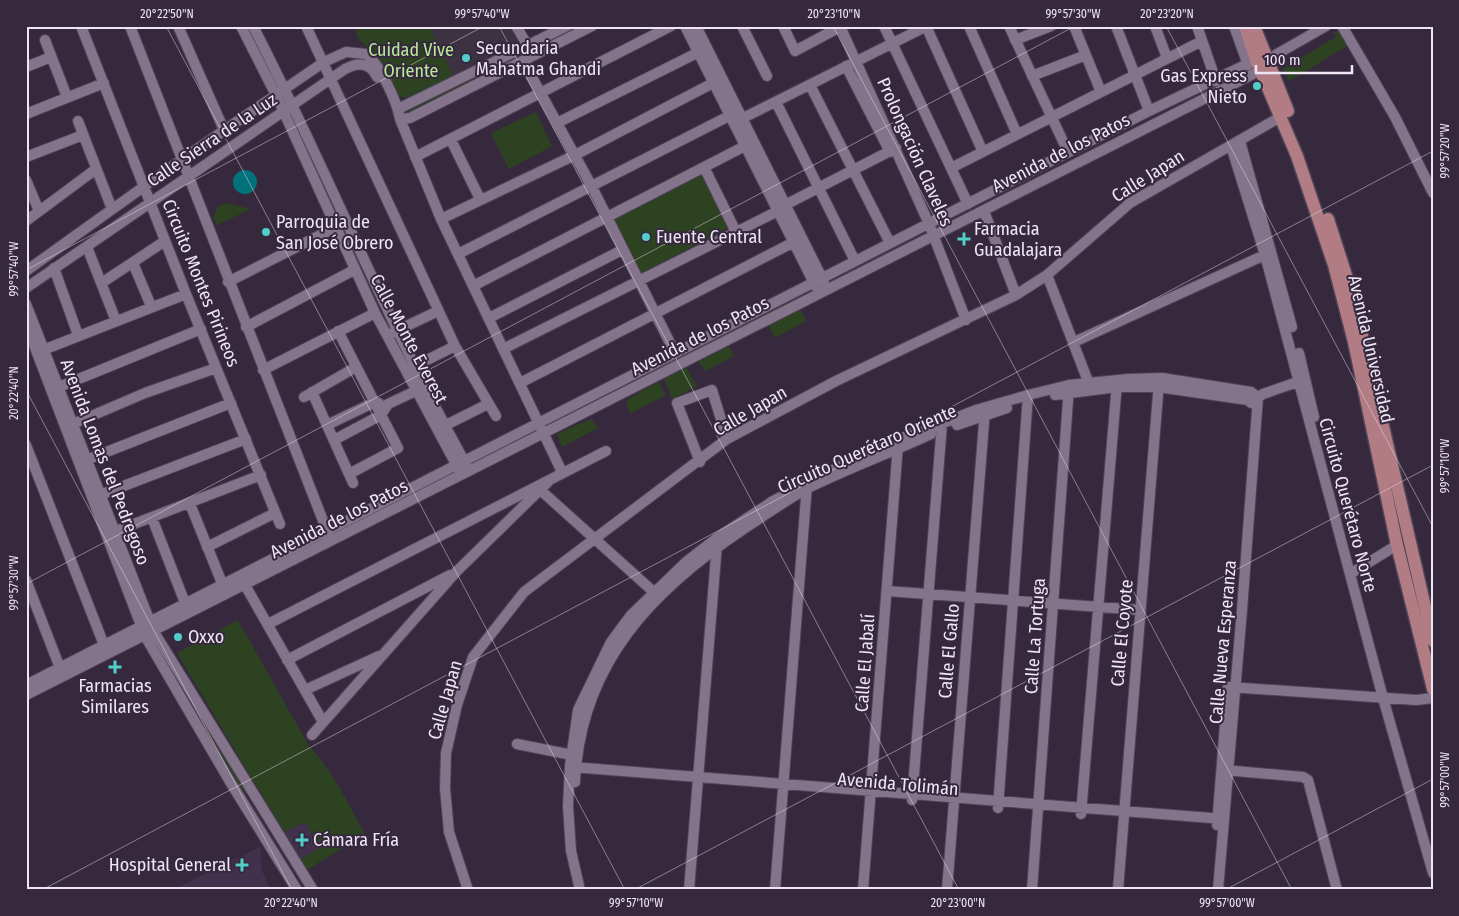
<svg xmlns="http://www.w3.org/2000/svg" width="1459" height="916" viewBox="0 0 1459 916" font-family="'Fira Sans Condensed',sans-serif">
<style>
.built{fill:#42314c}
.education{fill:#3d3241}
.green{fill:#2d4221}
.water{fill:#02727a}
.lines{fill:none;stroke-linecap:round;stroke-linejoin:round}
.minor-casing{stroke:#4f4456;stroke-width:12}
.major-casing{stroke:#4f4456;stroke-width:15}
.minor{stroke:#83748c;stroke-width:10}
.major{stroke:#b27c85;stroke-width:12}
.ticks{fill:none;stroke:#efe6f4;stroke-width:1;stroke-opacity:0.45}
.poi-dot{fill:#53cdc9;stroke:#36293e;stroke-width:2}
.labels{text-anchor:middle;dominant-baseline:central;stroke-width:4;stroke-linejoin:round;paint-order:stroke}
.poi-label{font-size:18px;fill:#efe6f4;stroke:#36293e;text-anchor:start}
.park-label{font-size:18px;fill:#b8e99a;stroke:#36293e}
.street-label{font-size:18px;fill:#efe6f4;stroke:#36293e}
.neatline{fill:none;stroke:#efe6f4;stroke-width:2}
.ticks-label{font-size:12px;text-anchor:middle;fill:#efe6f4}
</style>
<rect width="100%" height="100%" fill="#36293e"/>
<!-- built -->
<path class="built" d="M 305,822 L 321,849 L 300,859 L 284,832 Z
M 260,847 L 262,871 L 271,890 L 172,890 Z"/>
<!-- education -->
<path class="education" d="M 429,26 L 512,26 L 519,41 L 453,76 Z"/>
<!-- green -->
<path class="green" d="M 356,26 L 429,26 L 453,76 L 408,98 L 393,95 L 373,54 L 357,37 Z
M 572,26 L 579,26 L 408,114 L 407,111 Z
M 1340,29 L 1349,45 L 1289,81 L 1282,69 L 1336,37 L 1334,32 Z
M 536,112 L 552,146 L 509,169 L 491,133 Z
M 703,174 L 730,227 L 640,275 L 611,221 Z
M 227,203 L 251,209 L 217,225 L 213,218 L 218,206 Z
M 800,309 L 806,321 L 775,338 L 768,325 Z
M 729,346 L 734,356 L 706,371 L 698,362 Z
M 686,367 L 697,386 L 672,399 L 664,378 Z
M 658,381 L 666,395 L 630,414 L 626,401 Z
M 591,419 L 598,428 L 562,447 L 557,434 Z
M 238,620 L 309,746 C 333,771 348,804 365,834 L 307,870 L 300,859 L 320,848 L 305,822 L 284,832 L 177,653 Z
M 154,640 L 268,827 L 250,798 L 237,784 L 151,641 Z"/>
<!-- water -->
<path class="water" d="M233 182a12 12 0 1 1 24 0a12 12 0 1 1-24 0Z"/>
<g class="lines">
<!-- minor casing -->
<g class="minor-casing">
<path id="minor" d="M 81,26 L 186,294 L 280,524
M 130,26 L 329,536
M 178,26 L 224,130
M 241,26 L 277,97 L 375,313 L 459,470
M 253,26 C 328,171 387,323 467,466
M 306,26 L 455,346 L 496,416
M 516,26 L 528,46
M 685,26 L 816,287
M 696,26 L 824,282
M 742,26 L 767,76
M 783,26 L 795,51 L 840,27
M 840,26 L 929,224 L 966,320
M 884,26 L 968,204
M 926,26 L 983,152
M 969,26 L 1017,134
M 1009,26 L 1068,152
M 1074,26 L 1101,92
M 1116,26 L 1149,111
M 1155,26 L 1167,58
M 1197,26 L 1216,81
M 1234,26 L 1248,65
M 1342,26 L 1395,117 L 1433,193
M 45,40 L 67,97
M 1015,40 L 1051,26
M 523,61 L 591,185 L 675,353
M 846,66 L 890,152
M 26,67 L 51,57
M 1032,76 L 1086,55
M 810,85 L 890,243
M 776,102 L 855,261
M 398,107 L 402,107 L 567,26
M 26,114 L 104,83
M 400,119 L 410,118 L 592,26
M 78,121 L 112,209
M 737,121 L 927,26
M 557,123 L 699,52
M 451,140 L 480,199
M 1240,141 L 1292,327
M 1231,146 L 1265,255 L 1383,698 L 1433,873
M 26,157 L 83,135
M 415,157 L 671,26
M 704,167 L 736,232
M 951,168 L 1202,41
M 26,180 L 39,211
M 785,205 L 896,148
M 984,211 L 1016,295
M 441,219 L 575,155 L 715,82
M 26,221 L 96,169
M 87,247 L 116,321
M 458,254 L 731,115
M 133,263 L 151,306
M 54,268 L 78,335
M 26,271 L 181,160 L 324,62 L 346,52 L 366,54 C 380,64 397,102 400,119 L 441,219 L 562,472
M 1047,275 L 1091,389
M 103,282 L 165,241
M 228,282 L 336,227
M 473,286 L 745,146
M 26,288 L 345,69 C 358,62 370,62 377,77
M 26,304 L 154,632 L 313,890
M 489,318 L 622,250
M 26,324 L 145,636 L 229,780 L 297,890
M 246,327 L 354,270
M 338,331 L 398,448 L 349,474
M 392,333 L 438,311
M 1074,342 L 1269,253
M 503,349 L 778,211
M 38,352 L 186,294
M 1299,353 L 1314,417
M 409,369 L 455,346
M 263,370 L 375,313
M 520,383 L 794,242
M 59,387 L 201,329
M 312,392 L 353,483
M 1055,395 L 1117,387 L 1158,387 L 1248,400 L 1251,403
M 304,397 L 356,367
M 1254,400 L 1263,394 L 1303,380
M 327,425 L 375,402 L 379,403
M 957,425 L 1007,408
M 68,426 L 145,393 L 216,368
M 438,429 L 488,404
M 334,440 L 381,415 L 388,404 L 422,388
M 26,445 L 104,645
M 81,462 L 231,403
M 700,462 L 677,403 L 712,390 L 727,439
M 537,487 L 656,594
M 95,497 L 246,439
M 190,504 L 224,588
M 152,518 L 187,608
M 108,534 L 261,475
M 207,547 L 275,513
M 1350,574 L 1397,545
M 26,580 L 60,668
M 245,585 L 323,722
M 887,591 L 1140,610
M 268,624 L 606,451
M 287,660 L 450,575
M 26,685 L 1149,111 L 1262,57
M 1229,687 L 1416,700 L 1433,698
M 305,690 L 379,656
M 26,695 L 1261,70 L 1277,54 L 1326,26
M 312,735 L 457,571 L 548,482
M 517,744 L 577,756
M 572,767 L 1224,819
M 1224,770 L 1303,777 L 1308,780 L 1337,890
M 575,782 C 580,664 652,590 745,528 C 765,515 785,501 806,489 C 846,469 890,453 931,434
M 912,800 L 942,424
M 998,808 L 1028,395
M 1081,814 L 1117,383
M 1217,825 L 1228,687
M 468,890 L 449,832 L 445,788 L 446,753 L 457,705 L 473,657 L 524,592 L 727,439 L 836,381 L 1016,295 L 1047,275 L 1130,203 L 1282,116
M 580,890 L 571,851 L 568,806 L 570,766 L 578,710 L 611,642 L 631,615 L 686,562 L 717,538 L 773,501 L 860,456 L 976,410 L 1028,395 L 1069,385 L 1128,379 L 1162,378 L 1251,392 L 1258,397
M 689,890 L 717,544
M 775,890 L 807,485
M 863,890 L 898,445
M 947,890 L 985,410
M 1032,890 L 1069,387
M 1118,890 L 1159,382
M 1218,890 L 1242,610 L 1258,397"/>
</g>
<!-- major casing -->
<g class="major-casing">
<path id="major" d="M 1245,26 L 1256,60 L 1297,156 L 1334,265 L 1354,342 L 1397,545 L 1433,689
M 1254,26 L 1288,111
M 1328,219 L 1353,297 L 1433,641"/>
</g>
<!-- minor -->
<use href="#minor" class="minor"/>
<!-- major -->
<use href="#major" class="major"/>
</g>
<!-- ticks -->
<path class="ticks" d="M 166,26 L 625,890M 499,26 L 959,890M 833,26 L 1292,890M 1166,26 L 1433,527M 26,270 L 484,26M 26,390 L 292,890M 26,584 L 1075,26M 42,890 L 1433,151M 634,890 L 1433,465M 1225,890 L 1433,779"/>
<!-- markers -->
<g class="poi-dot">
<circle cx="466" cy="58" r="5"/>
<circle cx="1257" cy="86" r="5"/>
<circle cx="266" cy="232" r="5"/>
<circle cx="646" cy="237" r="5"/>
<path d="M961.5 231.5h5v5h5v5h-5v5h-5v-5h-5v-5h5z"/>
<circle cx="178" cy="637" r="5"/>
<path d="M112.5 659.5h5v5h5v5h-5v5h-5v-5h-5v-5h5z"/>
<path d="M299.5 832.5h5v5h5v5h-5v5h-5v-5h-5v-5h5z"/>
<path d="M239.5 857.5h5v5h5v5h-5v5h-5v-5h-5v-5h5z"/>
</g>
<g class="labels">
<!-- poi labels -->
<g class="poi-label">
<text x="476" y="48">Secundaria<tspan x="476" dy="21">Mahatma Ghandi</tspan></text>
<text x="1247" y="76" text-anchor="end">Gas Express<tspan x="1247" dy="21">Nieto</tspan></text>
<text x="276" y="222">Parroquia de<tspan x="276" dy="21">San José Obrero</tspan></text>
<text x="974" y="229">Farmacia<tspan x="974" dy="21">Guadalajara</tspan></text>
<text x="656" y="237">Fuente Central</text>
<text x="188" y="637">Oxxo</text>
<text x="115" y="686" text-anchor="middle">Farmacias<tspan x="115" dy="21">Similares</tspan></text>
<text x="313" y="840">Cámara Fría</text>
<text x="231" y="865" text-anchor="end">Hospital General</text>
</g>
<!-- park labels -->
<g class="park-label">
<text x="411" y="50">Cuidad Vive<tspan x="411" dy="21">Oriente</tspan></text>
</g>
<!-- street labels -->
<g class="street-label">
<text transform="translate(212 140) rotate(-34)">Calle Sierra de la Luz</text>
<text transform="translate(915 152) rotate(66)">Prolongación Claveles</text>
<text transform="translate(1061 153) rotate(-27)">Avenida de los Patos</text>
<text transform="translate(1148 176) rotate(-32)">Calle Japan</text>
<text transform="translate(201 283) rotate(68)">Circuito Montes Pirineos</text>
<text transform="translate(700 336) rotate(-27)">Avenida de los Patos</text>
<text transform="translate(409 339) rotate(62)">Calle Monte Everest</text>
<text transform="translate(1371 349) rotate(77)">Avenida Universidad</text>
<text transform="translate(750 411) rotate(-30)">Calle Japan</text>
<text transform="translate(867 449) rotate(-24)">Circuito Querétaro Oriente</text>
<text transform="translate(105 462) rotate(69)">Avenida Lomas del Pedregoso</text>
<text transform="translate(1348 505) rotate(75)">Circuito Querétaro Norte</text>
<text transform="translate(339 519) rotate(-27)">Avenida de los Patos</text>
<text transform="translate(1122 633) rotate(-85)">Calle El Coyote</text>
<text transform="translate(1035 636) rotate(-86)">Calle La Tortuga</text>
<text transform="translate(1223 642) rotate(-85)">Calle Nueva Esperanza</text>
<text transform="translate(949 651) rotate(-85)">Calle El Gallo</text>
<text transform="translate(865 663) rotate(-86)">Calle El Jabalí</text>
<text transform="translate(445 700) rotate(-74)">Calle Japan</text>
<text transform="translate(898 784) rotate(5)">Avenida Tolimán</text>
</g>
</g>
<!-- border -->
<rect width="1459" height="916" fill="none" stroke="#36293e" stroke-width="55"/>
<!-- scale -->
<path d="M1256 65v8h96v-8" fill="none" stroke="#efe6f4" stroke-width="2.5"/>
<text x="1264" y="65" font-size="15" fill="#efe6f4" stroke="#36293e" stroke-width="4" paint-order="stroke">100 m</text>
<rect x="28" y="28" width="1404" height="860" class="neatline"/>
<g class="ticks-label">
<text x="167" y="18">20°22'50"N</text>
<text x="482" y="18">99°57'40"W</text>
<text x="834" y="18">20°23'10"N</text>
<text x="1073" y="18">99°57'30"W</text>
<text x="1167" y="18">20°23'20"N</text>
<text transform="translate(1445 151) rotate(-90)" y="4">99°57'20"W</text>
<text transform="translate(14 269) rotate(-90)" y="4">99°57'40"W</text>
<text transform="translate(14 393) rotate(-90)" y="4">20°22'40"N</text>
<text transform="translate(1445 466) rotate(-90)" y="4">99°57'10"W</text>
<text transform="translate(14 583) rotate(-90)" y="4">99°57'30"W</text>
<text transform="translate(1445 780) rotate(-90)" y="4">99°57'00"W</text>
<text x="291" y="907">20°22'40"N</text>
<text x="636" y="907">99°57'10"W</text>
<text x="958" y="907">20°23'00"N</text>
<text x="1227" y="907">99°57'00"W</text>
</g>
</svg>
